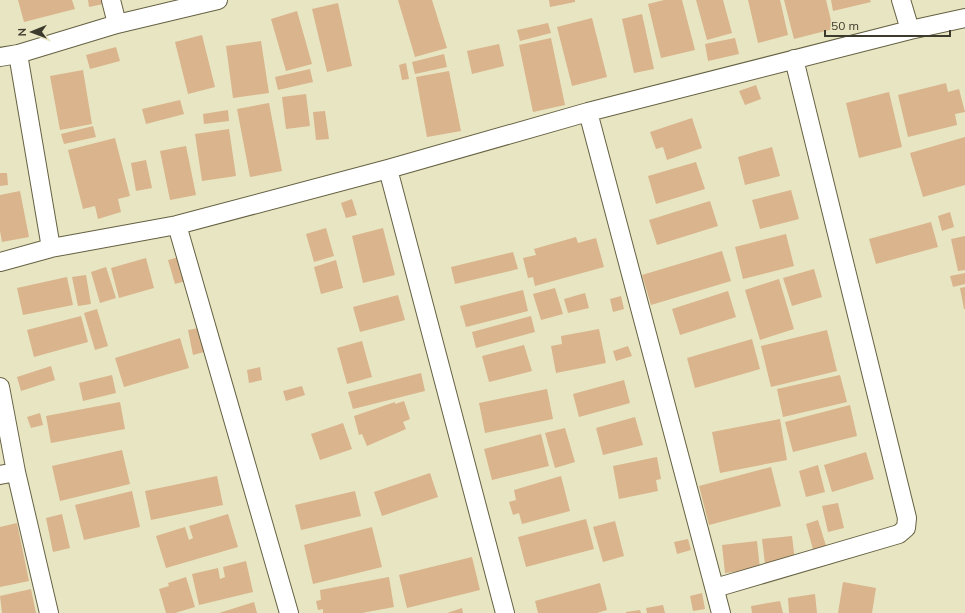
<svg xmlns="http://www.w3.org/2000/svg" width="965" height="613" viewBox="0 0 965 613" font-family="Mulish,sans-serif">
<style>
.building{fill:#d9b48c}
.lines{fill:none;stroke-linecap:round;stroke-linejoin:round}
.minor-casing{stroke:#656143;stroke-width:20}
.minor{stroke:#fff;stroke-width:18}
</style>
<rect width="100%" height="100%" fill="#e8e5c2"/>
<!-- building -->
<path class="building" d="M 18,0 L 72,0 L 75,9 L 24,22 Z
M 88,0 L 103,0 L 103,4 L 89,7 Z
M 398,0 L 432,0 L 447,48 L 415,57 Z
M 549,0 L 575,0 L 575,2 L 550,7 Z
M 664,0 L 682,0 L 695,50 L 661,58 L 648,4 Z
M 696,0 L 723,0 L 732,33 L 707,40 Z
M 748,0 L 780,0 L 788,35 L 758,43 Z
M 784,0 L 826,0 L 833,29 L 794,39 Z
M 831,0 L 870,0 L 871,2 L 833,11 Z
M 338,3 L 352,66 L 327,72 L 312,9 Z
M 297,11 L 312,64 L 286,71 L 271,19 Z
M 642,14 L 654,69 L 634,73 L 622,19 Z
M 592,18 L 607,77 L 572,86 L 557,27 Z
M 548,23 L 551,33 L 520,41 L 517,30 Z
M 202,35 L 215,87 L 188,94 L 175,42 Z
M 551,38 L 565,105 L 533,112 L 519,45 Z
M 735,38 L 739,54 L 708,61 L 705,44 Z
M 261,41 L 269,93 L 233,98 L 226,46 Z
M 499,44 L 504,66 L 472,74 L 467,51 Z
M 116,47 L 120,61 L 90,69 L 86,55 Z
M 444,54 L 447,67 L 415,74 L 412,62 Z
M 406,63 L 409,79 L 402,80 L 399,65 Z
M 310,69 L 313,82 L 278,90 L 275,77 Z
M 83,70 L 92,124 L 60,130 L 50,76 Z
M 449,71 L 461,131 L 427,137 L 416,77 Z
M 946,83 L 948,92 L 959,89 L 965,112 L 955,114 L 957,125 L 908,137 L 898,95 Z
M 756,85 L 761,99 L 745,105 L 739,91 Z
M 889,92 L 902,147 L 859,158 L 846,103 Z
M 306,94 L 310,126 L 286,129 L 282,97 Z
M 180,100 L 184,114 L 146,124 L 142,109 Z
M 269,103 L 282,171 L 250,177 L 237,109 Z
M 228,110 L 229,121 L 204,124 L 203,114 Z
M 325,111 L 329,139 L 316,140 L 313,112 Z
M 692,118 L 702,148 L 667,160 L 663,147 L 656,149 L 650,132 Z
M 93,126 L 96,137 L 64,144 L 61,134 Z
M 229,129 L 236,176 L 202,181 L 195,134 Z
M 965,137 L 965,185 L 923,197 L 910,153 Z
M 115,138 L 130,196 L 118,199 L 121,212 L 98,219 L 95,206 L 83,209 L 68,150 Z
M 186,146 L 196,195 L 170,200 L 160,151 Z
M 772,147 L 780,176 L 745,185 L 738,157 Z
M 146,160 L 152,188 L 136,191 L 131,163 Z
M 696,162 L 705,189 L 656,204 L 648,176 Z
M 0,173 L 7,173 L 8,185 L 0,186 Z
M 791,190 L 799,219 L 760,229 L 752,200 Z
M 20,191 L 29,237 L 2,242 L 0,231 L 0,195 Z
M 352,199 L 357,215 L 346,218 L 341,203 Z
M 710,201 L 718,226 L 657,245 L 649,220 Z
M 950,212 L 954,227 L 942,231 L 938,216 Z
M 931,222 L 938,247 L 876,264 L 869,239 Z
M 326,228 L 334,256 L 314,262 L 306,234 Z
M 383,228 L 395,275 L 363,283 L 352,236 Z
M 786,234 L 794,266 L 743,279 L 735,247 Z
M 965,236 L 965,270 L 958,271 L 951,239 Z
M 576,237 L 578,243 L 596,238 L 604,267 L 535,286 L 533,277 L 528,278 L 523,258 L 536,255 L 534,249 Z
M 722,251 L 731,281 L 651,305 L 642,275 Z
M 513,252 L 518,269 L 455,284 L 451,267 Z
M 179,257 L 186,281 L 175,284 L 168,260 Z
M 146,258 L 154,288 L 119,298 L 111,268 Z
M 336,260 L 343,288 L 321,294 L 314,267 Z
M 106,267 L 116,298 L 100,303 L 91,272 Z
M 814,269 L 822,297 L 792,306 L 783,278 Z
M 965,273 L 965,284 L 953,287 L 950,276 Z
M 86,275 L 91,304 L 78,306 L 72,277 Z
M 67,277 L 73,305 L 23,315 L 17,288 Z
M 779,279 L 794,329 L 760,340 L 745,290 Z
M 965,287 L 965,309 L 964,309 L 960,288 Z
M 555,288 L 563,314 L 541,320 L 533,294 Z
M 523,290 L 528,311 L 466,327 L 460,306 Z
M 728,291 L 736,317 L 680,335 L 672,309 Z
M 585,293 L 589,308 L 568,313 L 564,299 Z
M 398,295 L 405,320 L 360,332 L 353,307 Z
M 621,296 L 624,309 L 613,312 L 610,299 Z
M 97,309 L 108,346 L 95,350 L 84,313 Z
M 81,316 L 88,342 L 34,357 L 27,330 Z
M 531,316 L 535,332 L 476,348 L 472,332 Z
M 199,328 L 204,352 L 193,355 L 188,330 Z
M 599,329 L 606,363 L 556,373 L 551,346 L 562,344 L 561,336 Z
M 827,330 L 837,371 L 771,387 L 761,346 Z
M 180,338 L 189,368 L 124,387 L 115,358 Z
M 752,339 L 760,369 L 695,388 L 687,358 Z
M 362,341 L 372,377 L 347,384 L 337,348 Z
M 524,345 L 532,371 L 489,382 L 482,356 Z
M 628,346 L 632,356 L 616,361 L 613,351 Z
M 51,366 L 55,380 L 21,391 L 17,377 Z
M 260,367 L 262,380 L 249,383 L 247,370 Z
M 421,373 L 425,391 L 353,409 L 348,392 Z
M 112,375 L 116,393 L 83,401 L 79,383 Z
M 840,375 L 847,402 L 783,417 L 777,389 Z
M 624,380 L 630,403 L 579,417 L 573,394 Z
M 302,386 L 305,395 L 286,401 L 283,391 Z
M 547,389 L 553,419 L 485,433 L 479,403 Z
M 404,401 L 410,419 L 403,422 L 406,429 L 367,446 L 362,434 L 359,435 L 354,416 L 395,402 L 395,404 Z
M 120,402 L 125,429 L 51,443 L 46,416 Z
M 850,405 L 857,436 L 793,452 L 785,422 Z
M 40,413 L 43,425 L 31,428 L 27,417 Z
M 635,417 L 643,445 L 603,455 L 596,428 Z
M 780,419 L 787,460 L 720,473 L 712,432 Z
M 343,423 L 352,449 L 320,460 L 311,434 Z
M 565,428 L 575,462 L 555,468 L 545,433 Z
M 541,434 L 549,466 L 492,480 L 484,449 Z
M 122,450 L 130,484 L 60,501 L 52,466 Z
M 866,452 L 874,479 L 832,492 L 824,465 Z
M 657,457 L 661,479 L 656,480 L 658,491 L 619,499 L 613,466 Z
M 818,465 L 825,492 L 806,497 L 799,471 Z
M 771,467 L 781,506 L 709,525 L 699,486 Z
M 430,473 L 438,497 L 382,516 L 374,492 Z
M 217,476 L 223,505 L 151,520 L 145,491 Z
M 561,476 L 570,511 L 522,524 L 519,513 L 513,515 L 509,502 L 516,500 L 514,490 Z
M 132,491 L 140,527 L 84,540 L 75,505 Z
M 355,491 L 361,516 L 301,530 L 295,505 Z
M 838,503 L 844,528 L 828,532 L 822,506 Z
M 62,514 L 70,548 L 53,552 L 46,518 Z
M 228,514 L 238,547 L 166,568 L 156,536 L 185,527 L 189,540 L 193,538 L 189,526 Z
M 586,519 L 594,549 L 526,567 L 518,537 Z
M 818,520 L 827,549 L 814,553 L 806,524 Z
M 615,521 L 624,556 L 603,562 L 593,527 Z
M 17,523 L 29,581 L 0,587 L 0,527 Z
M 372,527 L 382,567 L 313,584 L 304,545 Z
M 792,536 L 795,561 L 765,564 L 762,539 Z
M 688,539 L 691,550 L 677,554 L 674,542 Z
M 757,541 L 760,569 L 725,573 L 722,545 Z
M 472,557 L 480,590 L 407,608 L 399,575 Z
M 246,561 L 253,592 L 199,605 L 192,574 L 218,568 L 220,579 L 225,577 L 223,567 Z
M 186,577 L 195,607 L 175,613 L 166,613 L 159,589 L 169,586 L 168,583 Z
M 389,577 L 394,607 L 362,613 L 323,613 L 323,609 L 318,610 L 316,601 L 321,600 L 320,590 Z
M 843,582 L 876,588 L 872,613 L 838,613 Z
M 600,583 L 607,610 L 597,613 L 538,613 L 535,601 Z
M 31,589 L 36,613 L 2,613 L 0,596 Z
M 702,593 L 705,609 L 693,611 L 690,596 Z
M 815,594 L 817,613 L 789,613 L 788,598 Z
M 780,601 L 783,613 L 752,613 L 751,606 Z
M 254,602 L 257,613 L 219,613 Z
M 663,605 L 665,613 L 647,613 L 646,608 Z
M 462,608 L 463,613 L 447,613 Z
M 640,610 L 641,613 L 626,613 L 626,612 Z"/>
<g class="lines">
<!-- minor casing -->
<g class="minor-casing">
<path id="minor" d="M 111,0 L 117,24
M 901,0 L 910,30
M 18,54 L 51,248
M 0,57 L 18,54 L 117,24 L 218,0
M 588,112 L 721,613
M 388,169 L 505,613
M 177,225 L 289,613
M 0,262 L 51,248 L 177,225 L 388,169 L 588,112 L 910,30 L 965,18
M 0,387 L 16,472 L 49,613
M 0,475 L 16,472
M 715,588 L 899,534 L 906,528 L 907,518 L 794,59"/>
</g>
<!-- minor -->
<use href="#minor" class="minor"/>
</g>
<!-- north arrow -->
<g transform="translate(32 32) rotate(269)" stroke="#e8e5c2" stroke-width="3" paint-order="stroke">
<path d="M0-3L7 15L0 10L-7 15Z" fill="#3c3a2c"/>
<text y="-6" font-size="11" font-weight="bold" text-anchor="middle" fill="#3c3a2c">N</text>
</g>
<!-- scale -->
<path d="M825 30v6h125v-6" fill="none" stroke="#3c3a2c" stroke-width="2"/>
<text x="831" y="30" font-size="12" fill="#3c3a2c" stroke="#e8e5c2" stroke-width="3" paint-order="stroke">50 m</text>
</svg>
